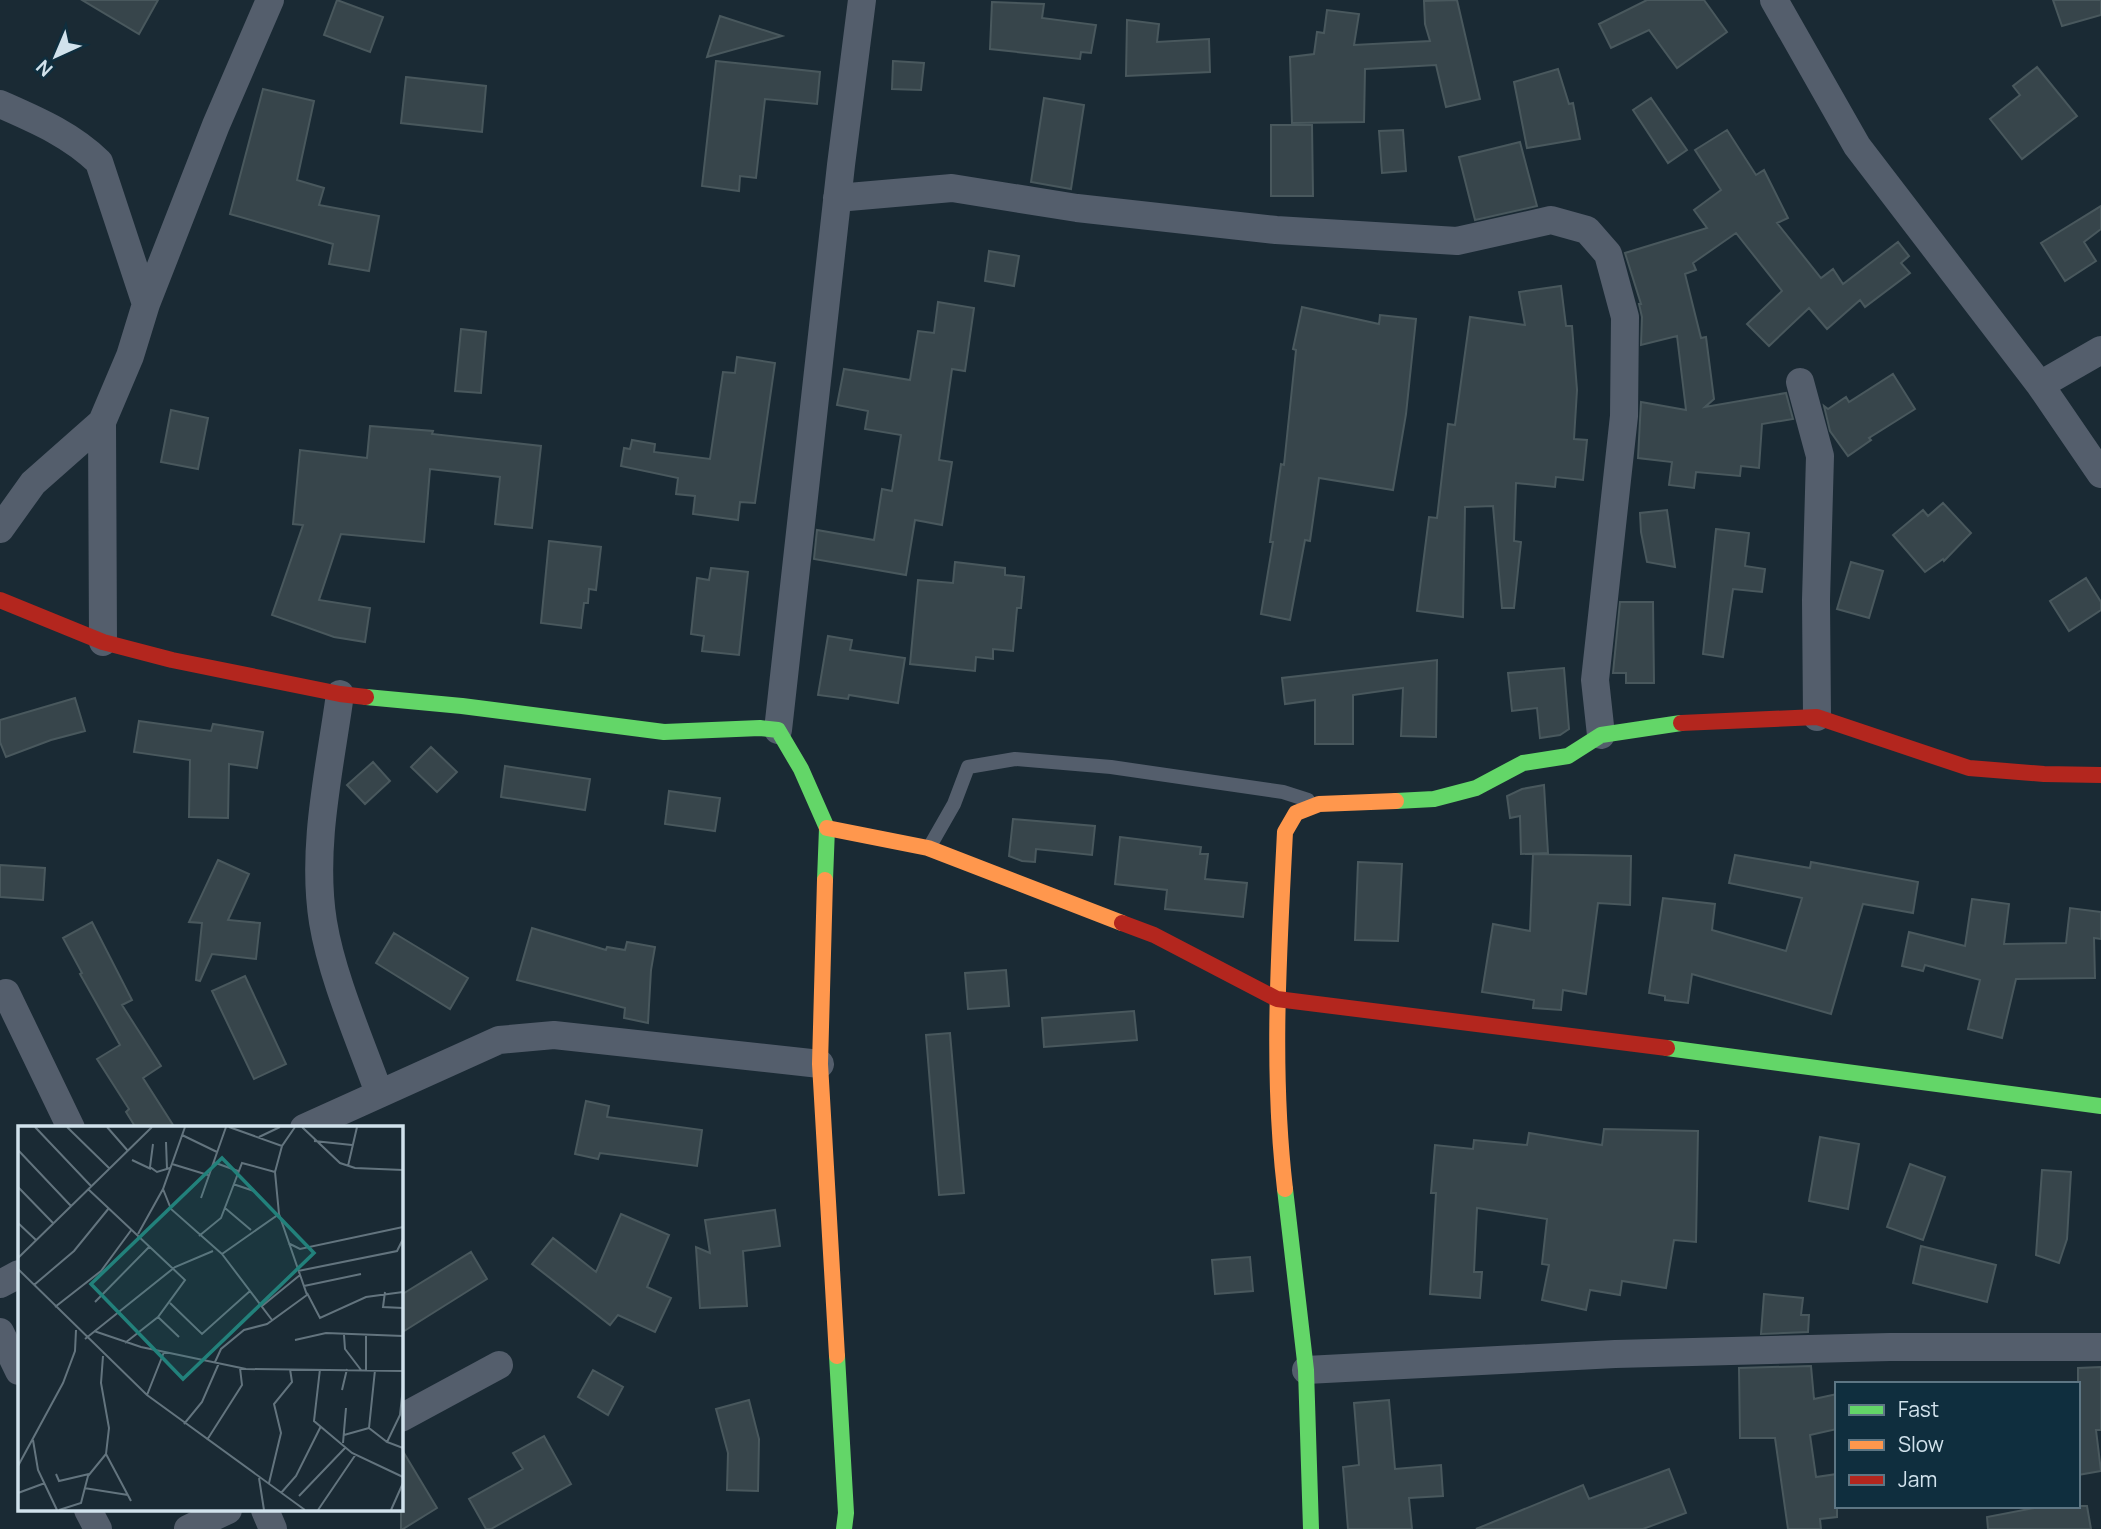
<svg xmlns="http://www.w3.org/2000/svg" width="2101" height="1529" viewBox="0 0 2101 1529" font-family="Manrope,sans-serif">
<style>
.building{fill:#37454b;stroke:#49585d;stroke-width:2}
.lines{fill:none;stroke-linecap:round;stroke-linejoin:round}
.lane{stroke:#545e6c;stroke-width:14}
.street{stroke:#545e6c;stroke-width:28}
.fast{stroke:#63d668;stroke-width:16}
.slow{stroke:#ff974d;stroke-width:16}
.jam{stroke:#b3261e;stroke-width:16}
.inset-road{fill:none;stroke:#63747e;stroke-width:2}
.view{fill:#22817b;fill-opacity:0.15;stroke:#22817b;stroke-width:3.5}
.inset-edge{fill:none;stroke:#d1e2ec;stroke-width:3.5}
</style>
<rect width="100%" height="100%" fill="#1a2a34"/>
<!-- building -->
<path class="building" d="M 82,0 L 158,0 L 139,34 Z
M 337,0 L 383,17 L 370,52 L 324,35 Z
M 1457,0 L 1480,99 L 1446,107 L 1436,65 L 1365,69 L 1364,122 L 1292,123 L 1290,57 L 1314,54 L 1317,32 L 1324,33 L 1327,10 L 1359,14 L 1354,45 L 1430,41 L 1425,24 L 1424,1 Z
M 1647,0 L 1704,0 L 1727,32 L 1677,68 L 1649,30 L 1611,48 L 1599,24 Z
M 2053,0 L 2101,0 L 2101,15 L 2062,26 Z
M 992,2 L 1044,4 L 1042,18 L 1096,25 L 1091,53 L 1081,52 L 1080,59 L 990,49 Z
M 720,16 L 782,36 L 707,57 Z
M 1127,20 L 1159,24 L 1157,42 L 1209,39 L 1210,72 L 1126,76 Z
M 716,61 L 820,72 L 817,104 L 765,99 L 756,178 L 740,176 L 739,191 L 702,186 Z
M 893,61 L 924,63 L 921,90 L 892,89 Z
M 2037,67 L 2077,116 L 2022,159 L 1990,119 L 2020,95 L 2013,86 Z
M 1558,69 L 1569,104 L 1573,103 L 1580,139 L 1527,148 L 1514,82 Z
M 406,77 L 486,86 L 482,132 L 401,123 Z
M 263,89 L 314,101 L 297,180 L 324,188 L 319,205 L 379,216 L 369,271 L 329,264 L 333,244 L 230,214 Z
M 1044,98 L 1084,105 L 1071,189 L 1031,182 Z
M 1651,98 L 1687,150 L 1668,163 L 1633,110 Z
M 1271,125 L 1312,125 L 1313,196 L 1271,196 Z
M 1403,130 L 1406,171 L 1382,173 L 1379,131 Z
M 1727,130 L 1756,175 L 1764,170 L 1788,218 L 1777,223 L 1821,278 L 1833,269 L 1843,284 L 1898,242 L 1909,256 L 1901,263 L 1910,273 L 1865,307 L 1860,300 L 1827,329 L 1809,308 L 1769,346 L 1747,324 L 1782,291 L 1736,233 L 1693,263 L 1696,270 L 1685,274 L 1701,338 L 1706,337 L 1714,399 L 1705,407 L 1786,393 L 1793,419 L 1762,424 L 1759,468 L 1741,466 L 1740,476 L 1696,472 L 1694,488 L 1669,485 L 1672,462 L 1638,458 L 1641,402 L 1686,410 L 1677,336 L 1641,345 L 1642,317 L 1639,304 L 1641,304 L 1625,253 L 1707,228 L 1694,210 L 1721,190 L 1695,150 Z
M 1520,142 L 1537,206 L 1475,220 L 1459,157 Z
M 2101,206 L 2101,229 L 2084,242 L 2096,261 L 2065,281 L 2041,243 Z
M 989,251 L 1019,256 L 1014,286 L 985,281 Z
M 1561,286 L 1566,326 L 1572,326 L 1577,390 L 1574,439 L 1587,440 L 1583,480 L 1556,477 L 1555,487 L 1516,483 L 1514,541 L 1521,542 L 1514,608 L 1502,608 L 1493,506 L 1465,507 L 1463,617 L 1417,611 L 1429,517 L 1437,518 L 1448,424 L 1455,425 L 1470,317 L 1525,325 L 1519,292 Z
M 938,302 L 974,308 L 965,371 L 952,369 L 939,460 L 952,462 L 942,525 L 915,520 L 906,575 L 814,559 L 817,530 L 874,540 L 882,489 L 892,491 L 901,435 L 865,429 L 868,411 L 837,405 L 844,369 L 910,380 L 918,331 L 934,333 Z
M 1302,307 L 1379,324 L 1380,315 L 1416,319 L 1406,414 L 1393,490 L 1319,478 L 1310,541 L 1305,540 L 1290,620 L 1261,614 L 1273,542 L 1270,542 L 1281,464 L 1284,465 L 1296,350 L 1293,349 Z
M 461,329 L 486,332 L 481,393 L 455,391 Z
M 737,357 L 775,363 L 755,503 L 740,502 L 738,520 L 693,514 L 695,496 L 676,494 L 678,478 L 621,466 L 624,448 L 630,449 L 632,440 L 655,444 L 654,452 L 710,459 L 723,372 L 735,373 Z
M 1893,374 L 1915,409 L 1869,438 L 1871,440 L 1848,456 L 1830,431 L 1824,406 L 1828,409 L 1846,397 L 1849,402 Z
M 171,410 L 208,418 L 198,469 L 161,462 Z
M 370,426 L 433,431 L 432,434 L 541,446 L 532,528 L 495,524 L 500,477 L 430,469 L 424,542 L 341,534 L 319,600 L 370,608 L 365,642 L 334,637 L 272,615 L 303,525 L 293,524 L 300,450 L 367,458 Z
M 1943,503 L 1971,533 L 1944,561 L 1943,559 L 1925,572 L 1893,535 L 1923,510 L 1928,516 Z
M 1667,510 L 1675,567 L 1647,562 L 1641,532 L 1640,513 Z
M 1716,529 L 1749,533 L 1745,566 L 1765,569 L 1762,592 L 1733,589 L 1723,657 L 1703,654 Z
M 549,541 L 601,547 L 596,590 L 589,589 L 588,603 L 584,603 L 581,628 L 541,623 Z
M 955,562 L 1005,568 L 1005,575 L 1024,577 L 1021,608 L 1017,608 L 1013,651 L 993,649 L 993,659 L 976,657 L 975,671 L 910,664 L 918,580 L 953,583 Z
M 1851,562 L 1883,571 L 1869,618 L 1837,609 Z
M 711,568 L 748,572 L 739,655 L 702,651 L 704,636 L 691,634 L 697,578 L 709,580 Z
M 2086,578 L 2101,602 L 2101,610 L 2069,631 L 2050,601 Z
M 1620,602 L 1653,602 L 1654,683 L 1626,683 L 1626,673 L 1613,673 Z
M 828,636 L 852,640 L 850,650 L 905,658 L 898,703 L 849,695 L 848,699 L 818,695 Z
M 1437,660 L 1436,737 L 1401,736 L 1403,688 L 1353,695 L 1353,744 L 1315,744 L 1315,700 L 1285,704 L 1282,678 Z
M 1564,668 L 1569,729 L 1560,735 L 1540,738 L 1537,708 L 1512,711 L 1508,673 Z
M 75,698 L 85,731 L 51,740 L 6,757 L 0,742 L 0,720 Z
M 139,721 L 211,731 L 213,724 L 263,732 L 257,768 L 229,764 L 228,818 L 189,817 L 190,760 L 134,752 Z
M 431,747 L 457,772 L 437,792 L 411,767 Z
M 373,762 L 390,781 L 365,804 L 347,785 Z
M 505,766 L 590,779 L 585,810 L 501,797 Z
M 1544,785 L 1548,853 L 1521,854 L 1520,816 L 1510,818 L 1507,796 L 1522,789 Z
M 669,791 L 720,798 L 715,831 L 665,824 Z
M 1013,819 L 1095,826 L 1092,855 L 1036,849 L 1035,862 L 1022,861 L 1009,856 Z
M 1120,837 L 1201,847 L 1200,854 L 1208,854 L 1205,879 L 1247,883 L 1243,917 L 1165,909 L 1167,890 L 1115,884 Z
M 1533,854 L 1631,856 L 1630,905 L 1598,903 L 1586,994 L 1563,990 L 1561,1010 L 1533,1008 L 1534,1000 L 1482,992 L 1493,924 L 1530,931 Z
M 1735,855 L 1810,868 L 1811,862 L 1918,882 L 1913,913 L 1863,904 L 1831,1014 L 1692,974 L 1688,1003 L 1665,1000 L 1665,996 L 1649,993 L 1663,898 L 1715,904 L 1712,930 L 1786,951 L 1802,898 L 1729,883 Z
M 218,860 L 249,874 L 228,920 L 260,923 L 256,959 L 212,954 L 200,981 L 196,980 L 202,923 L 189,922 Z
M 1358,862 L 1402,864 L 1398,941 L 1355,940 Z
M 0,865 L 45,868 L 43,900 L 0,897 Z
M 1972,899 L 2009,904 L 2004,944 L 2066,943 L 2070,908 L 2101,912 L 2101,939 L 2094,938 L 2095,978 L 2016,979 L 2002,1038 L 1968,1029 L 1980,980 L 1925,965 L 1923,971 L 1902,966 L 1909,932 L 1965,946 Z
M 92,922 L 132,1000 L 122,1005 L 161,1066 L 143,1078 L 175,1128 L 136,1128 L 126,1112 L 129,1109 L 97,1059 L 120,1045 L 80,974 L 82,973 L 63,938 Z
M 532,928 L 606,950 L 607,947 L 625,950 L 627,942 L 655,947 L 651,970 L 648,1023 L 624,1018 L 625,1008 L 517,980 Z
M 394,933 L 468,978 L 450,1009 L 376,963 Z
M 1006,970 L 1009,1006 L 968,1009 L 965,973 Z
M 245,976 L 286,1064 L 254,1079 L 212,991 Z
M 1134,1011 L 1137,1040 L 1044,1047 L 1042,1018 Z
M 950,1033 L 964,1193 L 939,1195 L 926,1035 Z
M 586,1101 L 609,1106 L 607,1117 L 702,1130 L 697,1166 L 600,1153 L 598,1159 L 575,1154 Z
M 1604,1129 L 1698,1131 L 1696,1242 L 1674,1240 L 1666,1288 L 1622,1281 L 1620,1295 L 1590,1290 L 1586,1310 L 1542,1300 L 1549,1265 L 1542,1264 L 1547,1219 L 1477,1208 L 1474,1272 L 1482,1272 L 1480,1298 L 1430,1294 L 1436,1193 L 1431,1193 L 1435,1145 L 1473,1149 L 1474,1140 L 1527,1145 L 1529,1133 L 1602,1145 Z
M 1820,1137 L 1859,1144 L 1848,1209 L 1809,1201 Z
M 1910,1164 L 1945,1177 L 1923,1240 L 1887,1227 Z
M 2042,1170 L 2071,1172 L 2067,1239 L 2059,1263 L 2036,1255 Z
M 775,1210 L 780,1246 L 743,1251 L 747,1306 L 700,1308 L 696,1247 L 710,1253 L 705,1220 Z
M 621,1214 L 669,1235 L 647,1287 L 671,1298 L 655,1332 L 618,1315 L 610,1325 L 532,1264 L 553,1238 L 596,1272 Z
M 1921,1246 L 1996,1265 L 1987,1302 L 1913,1283 Z
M 471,1252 L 487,1279 L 401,1333 L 401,1295 Z
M 1250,1257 L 1253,1291 L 1215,1294 L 1212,1260 Z
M 1764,1294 L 1803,1298 L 1801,1315 L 1809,1315 L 1808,1332 L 1761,1334 Z
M 1811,1366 L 1814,1399 L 1837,1394 L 1837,1429 L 1810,1435 L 1816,1477 L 1837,1474 L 1837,1517 L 1820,1519 L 1821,1529 L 1788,1529 L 1775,1438 L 1740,1438 L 1739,1368 Z
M 2101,1367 L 2101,1430 L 2096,1430 L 2101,1471 L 2078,1475 L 2078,1368 Z
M 593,1370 L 623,1387 L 608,1415 L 578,1397 Z
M 749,1400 L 759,1439 L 758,1491 L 727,1490 L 728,1453 L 716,1409 Z
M 1389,1400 L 1395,1469 L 1441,1465 L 1443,1496 L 1409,1498 L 1412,1529 L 1348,1529 L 1343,1467 L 1359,1465 L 1354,1403 Z
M 544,1436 L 571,1484 L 491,1529 L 486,1529 L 469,1499 L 523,1469 L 513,1453 Z
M 401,1448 L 437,1508 L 403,1529 L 401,1529 Z
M 1669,1469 L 1686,1513 L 1643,1529 L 1476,1529 L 1583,1485 L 1589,1499 Z
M 2045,1506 L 2087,1506 L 2091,1529 L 1988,1529 L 1987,1517 Z"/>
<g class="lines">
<!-- lane -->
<path class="lane" d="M 930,846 L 954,804 L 968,767 L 1015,759 L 1111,767 L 1283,792 L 1308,800"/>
<!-- street -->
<path class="street" d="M 1774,0 L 1857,146 L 2040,385 L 2101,474
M 0,104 C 36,120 70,134 99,162 L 146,304
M 837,198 L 952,188 L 1077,208 L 1276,230 L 1457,241 L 1551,220 L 1587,230 L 1608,254 L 1625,317 L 1624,416 L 1595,680 L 1601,735
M 1800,382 L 1820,456 L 1816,600 L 1817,717
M 2040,385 L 2101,350
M 102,422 L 103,642
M 0,529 L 33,483 L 102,422 L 130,356 L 146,304 L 216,125 L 270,0
M 340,694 C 330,768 311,847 323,922 C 332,977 360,1040 379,1093
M 778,730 L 841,165 L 862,0
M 6,993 L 71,1128
M 304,1128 L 499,1040 L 554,1035 L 820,1064
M 0,1284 L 19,1274
M 0,1332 L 19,1371
M 1306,1370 L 1615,1354 L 1890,1347 L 2101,1347
M 401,1418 L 499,1365
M 88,1510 L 98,1529
M 265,1510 L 273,1529
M 188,1529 L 228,1510"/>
<!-- fast -->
<path class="fast" d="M 366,697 L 462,706 L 664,732 L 760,728 L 778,730 L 801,769 L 827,828 L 825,880
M 1396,801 L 1434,799 L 1476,788 L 1523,763 L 1568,756 L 1601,735 L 1681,723
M 1667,1048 L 2101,1106
M 1285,1189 L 1306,1370 L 1311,1529
M 837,1356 L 846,1513 L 844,1529"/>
<!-- slow -->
<path class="slow" d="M 827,828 L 928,848 L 1122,923
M 825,880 L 820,1064 L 837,1356
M 1285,1189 C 1271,1070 1279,951 1285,832 L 1296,813 L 1319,804 L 1396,801"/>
<!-- jam -->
<path class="jam" d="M 0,600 L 103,642 L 172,660 L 340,694 L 366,697
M 1681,723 L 1817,717 L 1969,768 L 2044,774 L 2101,775
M 1122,923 L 1154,935 L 1277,999 L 1667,1048"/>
</g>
<!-- overview -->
<g transform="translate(18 1126)">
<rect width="385" height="385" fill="#1a2a34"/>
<path class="inset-road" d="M 17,1 L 73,60M 49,1 L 91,42M 89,1 L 110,25M 211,1 L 264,20M 284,1 L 322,37 L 337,42 L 385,44M 164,9 L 199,26M 241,11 L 262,1M 296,15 L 334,19M 148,16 L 149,43M 135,18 L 132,41 L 139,46 L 152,42M 0,24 L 53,80M 114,34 L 133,43M 195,36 L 220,45M 154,38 L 190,49M 330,40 L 339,1M 215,58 L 236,65M 0,61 L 35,97M 70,63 L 167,154 L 140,191 L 107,217M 145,63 L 153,83 L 204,128 L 261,88 L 257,46 L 264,20 L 277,1M 183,72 L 208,1M 207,82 L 233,104M 0,97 L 18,114M 120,108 L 145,63 L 167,1M 181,110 L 203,92 L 224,37 L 257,46M 270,117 L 282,123 L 385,101M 204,128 L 254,194M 0,132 L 134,1M 0,143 L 129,269 L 287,384M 280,145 L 379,125 L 385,113M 16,159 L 56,125 L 91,82M 286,160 L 343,148M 367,166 L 365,181 L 385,182M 289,167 L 302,192 L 348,171 L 385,166M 77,176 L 132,120M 152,177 L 184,208 L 232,165M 244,180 L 282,149M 37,181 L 83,145 L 114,103M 140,191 L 161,211M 76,205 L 123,221 L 228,243 L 385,245M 326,209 L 327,223 L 343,244M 67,213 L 157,141 L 195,125M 277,214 L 308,207 L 385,210M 197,236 L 203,223 L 226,204 L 249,198 L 289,169 L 261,88M 302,243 L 296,295 L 334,327 L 385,351M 348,244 L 348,209M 357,244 L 351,302 L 369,316M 385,261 L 382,289 L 369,316 L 385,322M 324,264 L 329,243M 129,269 L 146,226M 166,298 L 184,276 L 201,237M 326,309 L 351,302M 15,314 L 20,344 L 39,384M 189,314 L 224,259 L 222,242M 325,317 L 328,282M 88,328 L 113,375M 0,340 L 45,257 L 57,225 L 58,204M 38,348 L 41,355 L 71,348M 241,352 L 246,384M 251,357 L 263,307 L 256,278 L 274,256 L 272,243M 66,362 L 110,369M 0,367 L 27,357M 263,367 L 278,350 L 303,300M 281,370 L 327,322M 41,384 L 63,377 L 70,350 L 88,328 L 91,302 L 83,257 L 85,230M 300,384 L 338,328M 373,384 L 385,357"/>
<path class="view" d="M 204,32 L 296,127 L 165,253 L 73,158 Z"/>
<rect width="385" height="385" class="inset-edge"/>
</g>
<!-- legend -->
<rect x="1835" y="1382" width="245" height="126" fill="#0f2e3e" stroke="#5d7684" stroke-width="2"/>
<rect x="1849" y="1405" width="35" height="10" fill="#63d668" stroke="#5d7684" stroke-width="2"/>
<text x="1898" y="1417" font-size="21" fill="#d1e2ec">Fast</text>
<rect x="1849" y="1440" width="35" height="10" fill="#ff974d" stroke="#5d7684" stroke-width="2"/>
<text x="1898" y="1452" font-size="21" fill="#d1e2ec">Slow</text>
<rect x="1849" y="1475" width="35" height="10" fill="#b3261e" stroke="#5d7684" stroke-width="2"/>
<text x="1898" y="1487" font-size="21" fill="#d1e2ec">Jam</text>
<!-- north arrow -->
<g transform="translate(56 56) rotate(224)" stroke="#0f2e3e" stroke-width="5" paint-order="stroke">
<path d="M0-5L12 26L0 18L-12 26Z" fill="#d1e2ec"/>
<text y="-10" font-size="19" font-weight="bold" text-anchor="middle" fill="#d1e2ec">N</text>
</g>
</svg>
